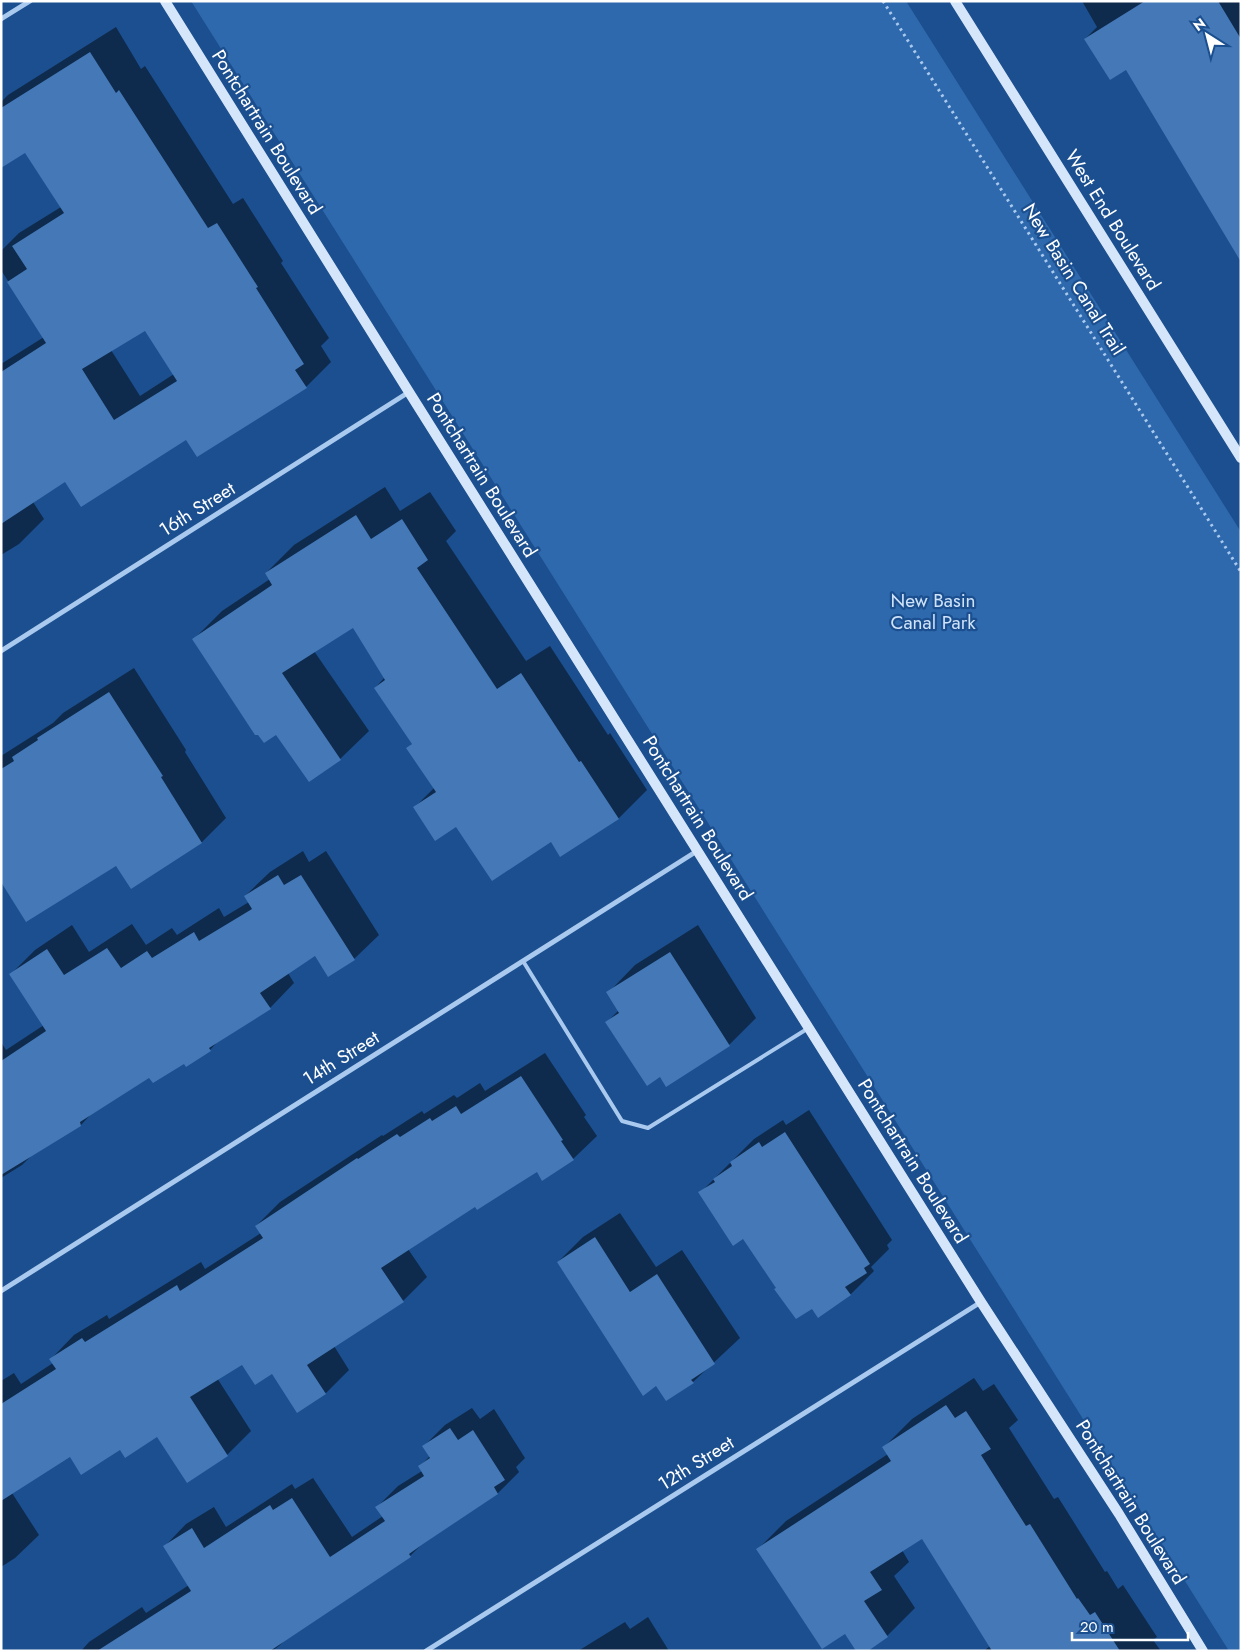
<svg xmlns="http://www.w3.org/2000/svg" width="1242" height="1652" viewBox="0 0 1242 1652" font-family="Jost,sans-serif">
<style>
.green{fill:#2e69ad}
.shadow{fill:#0007;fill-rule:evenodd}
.building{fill:#4478b7;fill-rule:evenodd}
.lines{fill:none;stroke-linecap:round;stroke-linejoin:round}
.path{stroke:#a9c9ee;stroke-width:3;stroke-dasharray:2.5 4;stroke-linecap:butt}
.lane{stroke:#a9c9ee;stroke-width:4}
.street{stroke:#a9c9ee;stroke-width:5}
.secondary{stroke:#d6e6fa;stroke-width:10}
.labels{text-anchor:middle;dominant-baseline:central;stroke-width:4.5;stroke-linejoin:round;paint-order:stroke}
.street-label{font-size:19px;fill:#fff;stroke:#1b4f8f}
.park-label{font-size:19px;fill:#cfe3fa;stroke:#1b4f8f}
</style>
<rect width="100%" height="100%" fill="#1b4f8f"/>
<!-- green -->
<path class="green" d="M 191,1 L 906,1 L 1241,532 L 1241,1651 L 1229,1651 Z"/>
<!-- shadow -->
<path class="shadow" d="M 1082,1 L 1241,1 L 1241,261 L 1127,68 L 1085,39 L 1097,27 Z
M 116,27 L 141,69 L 145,66 L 233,204 L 243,198 L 283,261 L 281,263 L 329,338 L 321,346 L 331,362 L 306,387 L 187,438 L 65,480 L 33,502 L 44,519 L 19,544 L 1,555 L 1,364 L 44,337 L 1,270 L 1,251 L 19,233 L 61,207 L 26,151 L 1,150 L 1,102 L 8,95 ZM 145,329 L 174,374 L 140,396 L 111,350 Z
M 385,487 L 400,511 L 430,492 L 456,531 L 446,541 L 526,661 L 550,646 L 608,735 L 610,733 L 647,790 L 619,818 L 561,855 L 551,840 L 456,825 L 415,807 L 434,788 L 408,748 L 413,743 L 375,688 L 385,677 L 353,626 L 314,651 L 369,731 L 340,759 L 309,780 L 277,733 L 194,639 L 222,611 L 270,579 L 266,573 L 294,545 Z
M 134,668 L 186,750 L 185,752 L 226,818 L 202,842 L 132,887 L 116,864 L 1,880 L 1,756 L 53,723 L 63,713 Z
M 303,851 L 309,862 L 326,851 L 379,935 L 354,959 L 316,955 L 288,973 L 294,983 L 270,1008 L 220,1039 L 210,1050 L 150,1076 L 93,1112 L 81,1125 L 33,1154 L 22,1165 L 1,1178 L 1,1042 L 6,1050 L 44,1025 L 11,974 L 35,950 L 72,925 L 89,952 L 132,924 L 146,945 L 172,928 L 177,935 L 219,908 L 224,917 L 249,902 L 245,896 L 270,872 Z
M 698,925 L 756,1018 L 729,1045 L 666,1085 L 661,1075 L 607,1022 L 619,1010 L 608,993 L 635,965 Z
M 545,1053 L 586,1115 L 584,1117 L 597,1136 L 573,1159 L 537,1170 L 475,1205 L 408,1249 L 427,1277 L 403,1301 L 334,1346 L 349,1370 L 326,1393 L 272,1372 L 242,1363 L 217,1378 L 251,1431 L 227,1455 L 187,1481 L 158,1435 L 120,1448 L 70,1456 L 12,1493 L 39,1535 L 15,1558 L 1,1567 L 1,1381 L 14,1373 L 21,1384 L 53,1363 L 51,1359 L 74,1335 L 107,1315 L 109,1319 L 201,1262 L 205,1269 L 261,1233 L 256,1226 L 280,1202 L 382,1135 L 383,1136 L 422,1111 L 424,1114 L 454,1095 L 457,1098 L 480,1083 L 485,1091 Z
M 809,1110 L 892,1240 L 887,1245 L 889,1249 L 871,1267 L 874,1271 L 851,1294 L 818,1316 L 813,1308 L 777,1288 L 744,1238 L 700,1193 L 754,1139 L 783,1120 L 786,1125 Z
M 620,1213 L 656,1267 L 682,1250 L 740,1338 L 693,1382 L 558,1262 L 583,1237 Z
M 974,1378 L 983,1391 L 994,1384 L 1018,1420 L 1009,1428 L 1054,1499 L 1058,1497 L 1105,1572 L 1107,1571 L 1118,1589 L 1123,1585 L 1157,1637 L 1153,1640 L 1161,1651 L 984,1651 L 990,1646 L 922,1537 L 902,1550 L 909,1562 L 894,1576 L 915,1608 L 887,1636 L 846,1632 L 758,1549 L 786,1521 L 888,1454 L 884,1447 L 912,1419 Z
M 472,1408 L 480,1419 L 494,1409 L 525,1458 L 516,1467 L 519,1472 L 498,1493 L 424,1542 L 410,1556 L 289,1636 L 279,1646 L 272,1651 L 81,1651 L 89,1642 L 142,1607 L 146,1613 L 189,1585 L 165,1546 L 186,1524 L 214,1507 L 226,1527 L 292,1484 L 295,1489 L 313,1478 L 352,1537 L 383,1516 L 377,1507 L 398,1486 L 422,1471 L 419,1467 L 430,1456 L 424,1446 L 445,1425 Z
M 648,1617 L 669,1651 L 578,1651 L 625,1622 L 630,1629 Z"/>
<!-- building -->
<path class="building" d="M 1145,1 L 1218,1 L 1241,39 L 1241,262 L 1126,70 L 1110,80 L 1084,39 Z
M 90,52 L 116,93 L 119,90 L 208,228 L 217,223 L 258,287 L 256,288 L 304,364 L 295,370 L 307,388 L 197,457 L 186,440 L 81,507 L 65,482 L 1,524 L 1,372 L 46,343 L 7,282 L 27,269 L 12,246 L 64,213 L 25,153 L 1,168 L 1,108 ZM 145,331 L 177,381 L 114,420 L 82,369 Z
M 356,515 L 371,539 L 402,519 L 428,560 L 417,568 L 497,689 L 521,673 L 579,762 L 581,761 L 619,819 L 560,857 L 551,842 L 492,881 L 456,827 L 435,841 L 413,807 L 436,792 L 406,748 L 412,744 L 374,688 L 385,680 L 353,628 L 282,673 L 341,760 L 309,782 L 276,735 L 264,743 L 258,735 L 255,735 L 192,639 L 272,585 L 265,573 Z
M 109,692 L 163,776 L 161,777 L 202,843 L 131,889 L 116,866 L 26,922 L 1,882 L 1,769 L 14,761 L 12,757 L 38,740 L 37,738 Z
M 278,875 L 284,885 L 301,875 L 355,960 L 328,977 L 315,956 L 260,993 L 271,1009 L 209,1048 L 211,1051 L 186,1067 L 184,1064 L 153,1083 L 149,1078 L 80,1122 L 81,1126 L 1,1175 L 1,1061 L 46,1031 L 9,974 L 47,949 L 64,975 L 107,948 L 121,968 L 147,951 L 152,958 L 194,932 L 199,941 L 252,909 L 244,896 Z
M 670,952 L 730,1046 L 666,1087 L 660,1077 L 647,1086 L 605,1022 L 619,1013 L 606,992 Z
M 521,1076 L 563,1140 L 561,1141 L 574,1160 L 542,1181 L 537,1172 L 477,1210 L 475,1207 L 381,1268 L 404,1302 L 307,1365 L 326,1394 L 297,1413 L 272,1374 L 255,1385 L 242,1365 L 190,1397 L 228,1456 L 187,1483 L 157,1437 L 125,1458 L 120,1450 L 81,1475 L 70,1457 L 1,1501 L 1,1404 L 56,1369 L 49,1359 L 82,1338 L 85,1342 L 177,1285 L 180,1291 L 263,1238 L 255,1226 L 357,1158 L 358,1159 L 397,1134 L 400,1137 L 430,1118 L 432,1121 L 456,1106 L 461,1114 Z
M 785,1132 L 870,1264 L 864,1268 L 867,1273 L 845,1287 L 851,1295 L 818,1318 L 812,1309 L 796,1319 L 774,1289 L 776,1288 L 743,1239 L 733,1246 L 698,1192 L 715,1182 L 713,1179 L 732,1166 L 730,1162 L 759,1142 L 762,1147 Z
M 595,1237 L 630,1292 L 657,1274 L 715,1364 L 691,1380 L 694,1383 L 666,1401 L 656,1386 L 643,1396 L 557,1262 Z
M 946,1405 L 955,1418 L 966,1411 L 991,1449 L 981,1455 L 1026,1526 L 1030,1524 L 1077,1599 L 1078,1598 L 1090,1615 L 1095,1612 L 1120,1651 L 992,1651 L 922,1539 L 870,1572 L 882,1590 L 864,1601 L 888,1637 L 868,1651 L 856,1651 L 845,1634 L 822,1649 L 756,1549 L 891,1461 L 882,1447 Z
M 450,1428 L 458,1440 L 473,1430 L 505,1480 L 494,1487 L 498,1494 L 423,1544 L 409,1554 L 411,1557 L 270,1651 L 97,1651 L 191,1591 L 163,1546 L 192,1528 L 204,1548 L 270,1505 L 273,1510 L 292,1498 L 330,1557 L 385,1521 L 375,1507 L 424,1476 L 418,1466 L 430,1458 L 422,1446 Z"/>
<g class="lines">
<!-- path -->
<path class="path" d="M 883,1 L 1241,572"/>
<!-- lane -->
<path class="lane" d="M 523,961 L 622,1121 L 648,1128 L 807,1029"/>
<!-- street -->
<path class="street" d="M 1,19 L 30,1
M 1,651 L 409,392
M 1,1291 L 697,851
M 426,1651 L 981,1302"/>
<!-- secondary -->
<path class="secondary" d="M 165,1 L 409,392 L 981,1302 L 1119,1514 L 1203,1651
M 955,1 L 1241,458"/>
</g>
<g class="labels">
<!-- street labels -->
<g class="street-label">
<text transform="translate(267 132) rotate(58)">Pontchartrain Boulevard</text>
<text transform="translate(1113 220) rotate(58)">West End Boulevard</text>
<text transform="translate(1074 279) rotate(58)">New Basin Canal Trail</text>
<text transform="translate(482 475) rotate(58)">Pontchartrain Boulevard</text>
<text transform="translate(197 509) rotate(-32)">16th Street</text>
<text transform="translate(698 818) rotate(58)">Pontchartrain Boulevard</text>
<text transform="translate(341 1058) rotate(-32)">14th Street</text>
<text transform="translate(913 1161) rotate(58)">Pontchartrain Boulevard</text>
<text transform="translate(696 1463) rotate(-32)">12th Street</text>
<text transform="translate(1131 1502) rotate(58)">Pontchartrain Boulevard</text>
</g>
<!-- park labels -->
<g class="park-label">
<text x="933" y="600">New Basin<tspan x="933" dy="22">Canal Park</tspan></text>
</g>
</g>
<!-- border -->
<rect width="1242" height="1652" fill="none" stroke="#ffffff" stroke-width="5"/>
<!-- north arrow -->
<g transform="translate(1207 35) rotate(324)" stroke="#1b4f8f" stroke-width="4" paint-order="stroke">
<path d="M0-4L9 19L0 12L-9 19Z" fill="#ffffff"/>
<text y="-8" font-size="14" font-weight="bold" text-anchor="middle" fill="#ffffff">N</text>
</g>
<!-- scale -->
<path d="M1072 1632v8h116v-8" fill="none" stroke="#ffffff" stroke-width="2.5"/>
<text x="1080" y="1632" font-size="15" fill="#ffffff" stroke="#1b4f8f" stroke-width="4" paint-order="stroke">20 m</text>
</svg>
